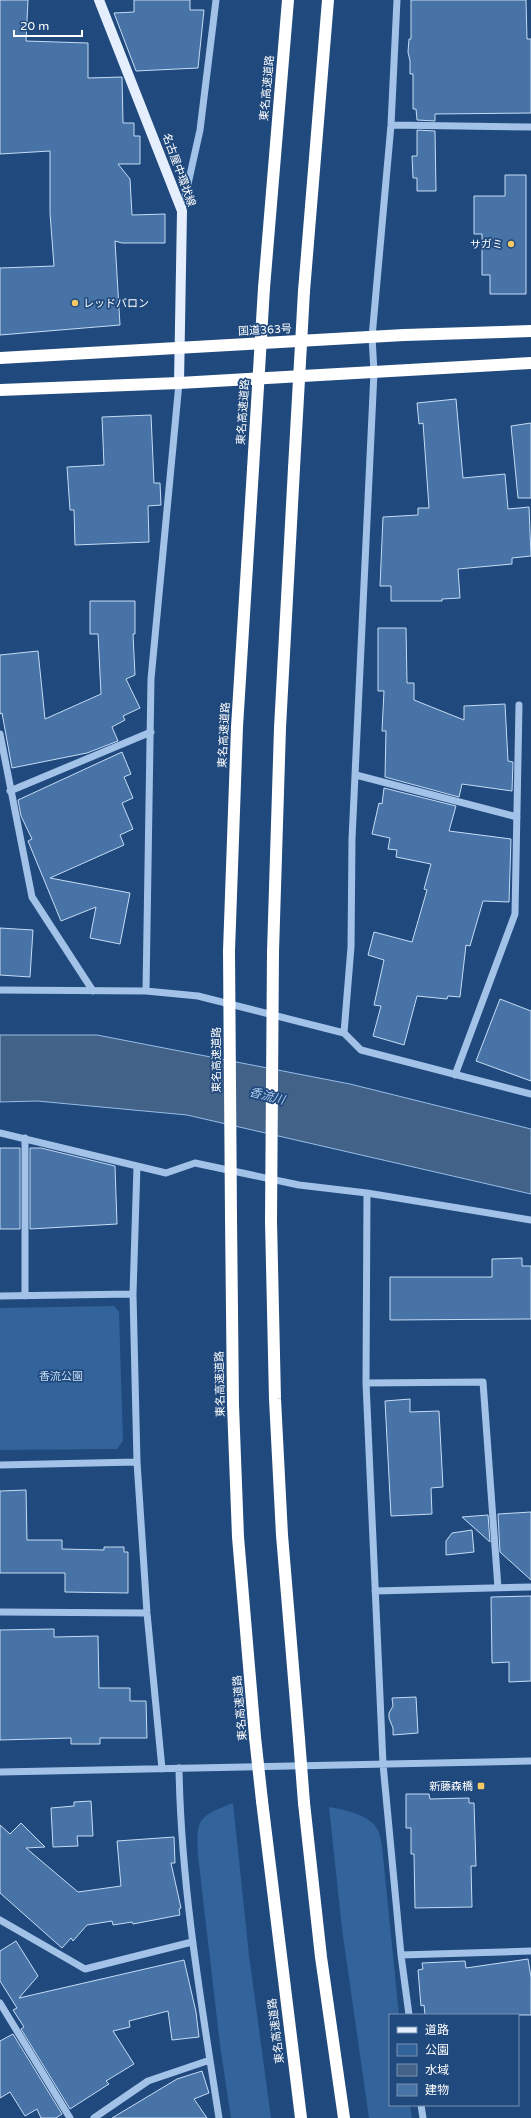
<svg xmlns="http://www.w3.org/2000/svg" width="531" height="2118" viewBox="0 0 531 2118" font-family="'Varela Round','Noto Sans JP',sans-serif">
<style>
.green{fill:#32639b}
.water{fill:#436288;stroke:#96bde8}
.building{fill:#4873a6;stroke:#c6dcf5}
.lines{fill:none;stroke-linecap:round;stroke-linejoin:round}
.minor{stroke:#a3c2e7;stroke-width:7}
.major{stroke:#e4eefd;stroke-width:10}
.highway{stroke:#fff;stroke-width:12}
.highway-bridge{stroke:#fff;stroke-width:12}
.poi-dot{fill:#f4c963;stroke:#20497d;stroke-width:1.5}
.labels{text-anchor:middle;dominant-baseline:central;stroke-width:3.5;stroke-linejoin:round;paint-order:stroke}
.street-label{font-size:11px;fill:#fff;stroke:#20497d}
.poi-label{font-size:11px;fill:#fff;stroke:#20497d;text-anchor:end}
.park-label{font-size:11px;fill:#c6dcf5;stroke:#20497d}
.water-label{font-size:12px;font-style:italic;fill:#aeccef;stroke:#20497d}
</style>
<rect width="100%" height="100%" fill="#20497d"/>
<!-- green -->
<path class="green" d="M 114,1306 L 119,1312 L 123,1441 L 117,1449 L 0,1450 L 0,1308 Z
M 233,1803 L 249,1955 L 271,2118 L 231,2118 L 220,2045 L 198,1856 C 196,1818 198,1817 233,1803 Z
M 329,1807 C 345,1810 369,1814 378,1830 C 380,1834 381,1841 382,1846 L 399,2015 L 390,2015 L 390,2105 L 410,2105 L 412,2118 L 369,2118 L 342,1929 Z"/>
<!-- water -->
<path class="water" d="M 0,1035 L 97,1035 L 350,1084 L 531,1129 L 531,1194 L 187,1115 L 37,1101 L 0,1102 Z"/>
<!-- building -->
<path class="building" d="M 0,0 L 28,0 L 26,41 L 88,43 L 88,78 L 122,77 L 123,123 L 134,123 L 134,136 L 140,136 L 140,164 L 118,164 L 130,179 L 132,215 L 165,214 L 165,243 L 122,243 L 115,241 L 120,325 L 0,335 L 0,268 L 54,266 L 50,213 L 50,151 L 0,154 Z
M 134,0 L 190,0 L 190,10 L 204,10 L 198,68 L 136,71 L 114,13 L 134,12 Z
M 411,0 L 526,0 L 527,39 L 531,39 L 531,113 L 435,114 L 435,121 L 417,120 L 416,109 L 413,109 L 413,74 L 410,74 L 410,61 L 408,52 L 409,39 L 411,39 Z
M 417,130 L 435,131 L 436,191 L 417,191 L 417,178 L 413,178 L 412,156 L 417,156 Z
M 505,175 L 526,175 L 526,294 L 490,294 L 490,275 L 482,275 L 482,234 L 474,234 L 474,196 L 505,196 Z
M 456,399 L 463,478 L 505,474 L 508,509 L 529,507 L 531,556 L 512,558 L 512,564 L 458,569 L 460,598 L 442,599 L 442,601 L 391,601 L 391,586 L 380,586 L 383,517 L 418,515 L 418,508 L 429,508 L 423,423 L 419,424 L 417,403 Z
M 151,415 L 154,483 L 160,483 L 161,505 L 148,506 L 149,542 L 75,545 L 74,510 L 70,510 L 67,467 L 104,465 L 102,417 Z
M 531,423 L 531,498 L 518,498 L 511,426 Z
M 90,601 L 135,601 L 135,634 L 133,634 L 135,675 L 126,679 L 140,708 L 123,716 L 125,720 L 112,727 L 118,741 L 87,753 L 12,768 L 2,713 L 0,714 L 0,655 L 38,651 L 45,719 L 101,694 L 98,634 L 90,634 Z
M 378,628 L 406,628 L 407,683 L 414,683 L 414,700 L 464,720 L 464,706 L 505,704 L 508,761 L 513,762 L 512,791 L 462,784 L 459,797 L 385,777 L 386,731 L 382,731 L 384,691 L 378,691 Z
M 122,752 L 131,774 L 124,777 L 133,798 L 122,803 L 133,829 L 120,835 L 124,845 L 50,878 L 130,893 L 120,944 L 90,938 L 96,907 L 61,921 L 28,841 L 32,839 L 21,816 L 18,800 Z
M 384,788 L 456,806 L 449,831 L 511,839 L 509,902 L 483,901 L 470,946 L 466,945 L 460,997 L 448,996 L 447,999 L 417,996 L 404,1045 L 373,1036 L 381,1006 L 374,1005 L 384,960 L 368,955 L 374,932 L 412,942 L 427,890 L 424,889 L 431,864 L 396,857 L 397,850 L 388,849 L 390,838 L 372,834 L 379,803 L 382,804 Z
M 0,928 L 33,930 L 30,977 L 0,975 Z
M 500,999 L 531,1011 L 531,1081 L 476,1061 Z
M 0,1148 L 20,1148 L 20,1229 L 0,1229 Z
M 30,1148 L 41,1148 L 115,1166 L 117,1224 L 30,1229 Z
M 522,1258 L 522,1266 L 531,1266 L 531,1319 L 390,1320 L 390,1277 L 492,1277 L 492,1259 Z
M 410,1399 L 410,1412 L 439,1411 L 443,1487 L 431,1488 L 432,1514 L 391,1516 L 385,1401 Z
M 26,1490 L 27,1540 L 62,1540 L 62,1549 L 104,1550 L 104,1547 L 124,1547 L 124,1552 L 128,1552 L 128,1593 L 65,1592 L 65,1573 L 0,1573 L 0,1491 Z
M 531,1512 L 531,1580 L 500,1552 L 498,1514 Z
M 488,1515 L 490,1542 L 462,1517 Z
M 472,1530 L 474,1552 L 446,1555 L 446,1541 L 452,1533 Z
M 531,1596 L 531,1681 L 509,1682 L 509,1662 L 492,1663 L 491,1597 Z
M 54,1629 L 54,1637 L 98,1636 L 99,1688 L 130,1688 L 130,1701 L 146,1701 L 147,1738 L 100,1738 L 100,1744 L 71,1744 L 71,1738 L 0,1740 L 0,1630 Z
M 416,1697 L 418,1733 L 393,1735 L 393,1728 L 389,1718 L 389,1713 L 393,1706 L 392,1698 Z
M 406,1794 L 429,1794 L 430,1799 L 469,1798 L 469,1803 L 474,1803 L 476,1866 L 471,1866 L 472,1907 L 415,1908 L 414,1854 L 411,1854 L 411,1828 L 406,1828 Z
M 91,1801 L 93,1836 L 77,1836 L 78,1846 L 53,1847 L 51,1808 L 74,1806 L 74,1802 Z
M 21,1823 L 45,1847 L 26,1848 L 78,1892 L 121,1886 L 117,1841 L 174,1837 L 175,1863 L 171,1863 L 181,1908 L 179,1909 L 180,1915 L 133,1924 L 132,1922 L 113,1925 L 112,1921 L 87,1925 L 73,1941 L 71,1938 L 62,1948 L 0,1893 L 0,1825 L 10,1834 Z
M 16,1941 L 38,1976 L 19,1998 L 184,1960 L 196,2012 L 199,2037 L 172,2040 L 168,2011 L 129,2021 L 130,2027 L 113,2031 L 134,2064 L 106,2081 L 109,2084 L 70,2109 L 21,2029 L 24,2027 L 13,2010 L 17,2008 L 0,1981 L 0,1951 Z
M 528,1959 L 531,1977 L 531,2015 L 425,2015 L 424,2005 L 421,2006 L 418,1970 L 423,1969 L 422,1963 L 465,1961 L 466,1968 Z
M 13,2034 L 62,2114 L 56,2118 L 41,2118 L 37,2109 L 25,2116 L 10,2092 L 0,2098 L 0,2041 Z
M 202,2071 L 209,2093 L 194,2099 L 207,2118 L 112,2118 L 177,2079 Z"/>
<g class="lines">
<!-- minor -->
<path class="minor" d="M 397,0 L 391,125 L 372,337 L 374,372 L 352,839 L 351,947 L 344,1033 L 361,1050 L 531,1094
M 391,125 L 531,127
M 182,211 L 200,130 L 216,0
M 0,734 L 32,897 L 93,991
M 356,775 L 517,817
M 10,791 L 151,732
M 0,990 L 146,991 L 198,996 L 344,1033
M 146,991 L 151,679 L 179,383
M 455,1075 L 515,914 L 519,705
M 0,1133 L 166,1173 L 195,1163 L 299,1185 L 367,1193 L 531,1220
M 25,1138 L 25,1296
M 137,1166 L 133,1294 L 137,1462 L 147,1613 L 162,1769
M 367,1193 L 366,1383 L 383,1764 L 401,1955 L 409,2015
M 0,1296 L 133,1294
M 366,1383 L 483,1382 L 498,1588
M 0,1465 L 137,1462
M 375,1591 L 531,1587
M 0,1612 L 147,1613
M 179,1768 C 181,1886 201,2002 219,2118
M 0,1772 L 531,1761
M 0,1920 L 85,1969 L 192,1942
M 401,1955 L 531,1951
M 0,2003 L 70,2118
M 421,2105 L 423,2118
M 94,2118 L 148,2081 L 210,2060"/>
<!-- major -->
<path class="major" d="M 99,0 L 182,211 L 179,383"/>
<!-- highway -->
<path class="highway" d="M 264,288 L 288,0
M 304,291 L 328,0
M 0,358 L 404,335 L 531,331
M 0,390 L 179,383 L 531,363
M 229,951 L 237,727 L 253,469
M 273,952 L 280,728 L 294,468
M 231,1217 L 233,1405 L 238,1537 L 255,1737
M 271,1221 L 275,1399 L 282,1535 L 299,1739
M 262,1801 L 301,2118
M 304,1803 L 321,1957 L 344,2118"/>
<!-- highway-bridge -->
<path class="highway-bridge" d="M 294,468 L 304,291
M 253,469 L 264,288
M 229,951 L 231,1217
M 271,1221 L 273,952
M 255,1737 L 262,1801
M 299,1739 L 304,1803"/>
</g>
<!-- markers -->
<g class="poi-dot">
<circle cx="511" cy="244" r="4"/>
<circle cx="75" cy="303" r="4"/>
<rect x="477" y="1782" width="8" height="8" rx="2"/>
</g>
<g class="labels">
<!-- street labels -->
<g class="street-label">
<text transform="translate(267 88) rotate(-85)">東名高速道路</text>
<text transform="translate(179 170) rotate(70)">名古屋中環状線</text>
<text transform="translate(265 330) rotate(-3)">国道363号</text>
<text transform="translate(243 412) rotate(-86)">東名高速道路</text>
<text transform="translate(224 735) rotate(-87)">東名高速道路</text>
<text transform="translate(216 1060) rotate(-90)">東名高速道路</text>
<text transform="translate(220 1384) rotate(-91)">東名高速道路</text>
<text transform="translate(240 1708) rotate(-95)">東名高速道路</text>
<text transform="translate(276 2031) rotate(-97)">東名高速道路</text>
</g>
<!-- poi labels -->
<g class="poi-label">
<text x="503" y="244">サガミ</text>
<text x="83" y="303" text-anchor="start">レッドバロン</text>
<text x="473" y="1786">新藤森橋</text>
</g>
<!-- park labels -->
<g class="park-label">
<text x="61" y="1376">香流公園</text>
</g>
<!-- water labels -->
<g class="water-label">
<text transform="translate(267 1096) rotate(14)">香流川</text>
</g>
</g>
<!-- legend -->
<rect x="389" y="2014" width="130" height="92" fill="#20497d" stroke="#7992b1"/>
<rect x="397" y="2027" width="20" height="6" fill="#e4eefd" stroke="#7992b1"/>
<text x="425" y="2034" font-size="12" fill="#ffffff">道路</text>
<rect x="397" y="2044" width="20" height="12" fill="#32639b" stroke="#7992b1"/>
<text x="425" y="2054" font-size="12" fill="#ffffff">公園</text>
<rect x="397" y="2064" width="20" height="12" fill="#436288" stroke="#7992b1"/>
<text x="425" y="2074" font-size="12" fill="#ffffff">水域</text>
<rect x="397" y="2084" width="20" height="12" fill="#4873a6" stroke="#7992b1"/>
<text x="425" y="2094" font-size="12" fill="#ffffff">建物</text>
<!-- scale -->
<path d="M14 30v6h68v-6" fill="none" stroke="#ffffff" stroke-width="2"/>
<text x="20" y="30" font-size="12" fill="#ffffff" stroke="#20497d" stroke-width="3" paint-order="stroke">20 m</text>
</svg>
